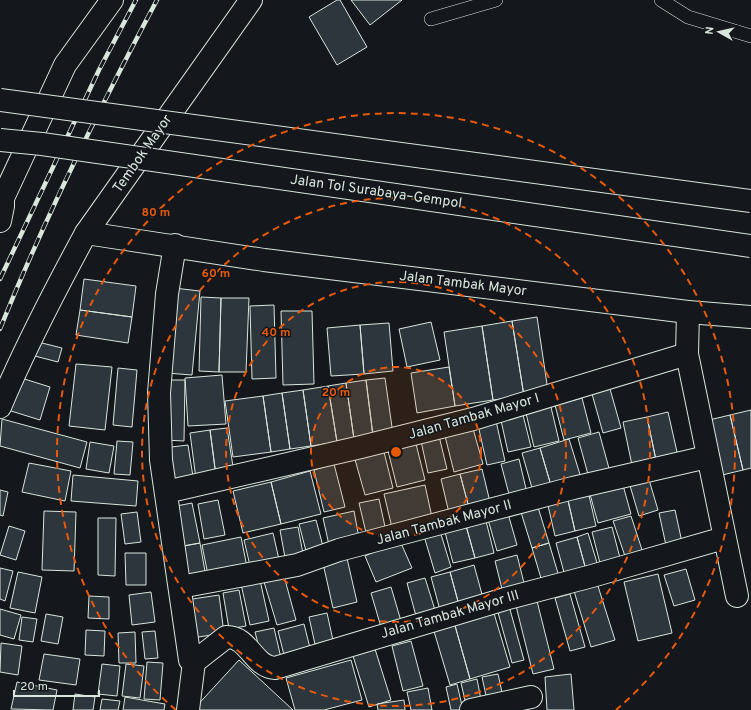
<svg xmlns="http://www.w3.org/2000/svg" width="751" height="710" viewBox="0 0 751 710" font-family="Overpass,sans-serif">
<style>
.building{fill:#2c363c;stroke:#d8e6dc}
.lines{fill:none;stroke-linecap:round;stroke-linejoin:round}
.lane-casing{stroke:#d8e6dc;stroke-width:14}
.street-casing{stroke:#d8e6dc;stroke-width:24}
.secondary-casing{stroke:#d8e6dc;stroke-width:24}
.lane{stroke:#14181c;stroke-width:13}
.street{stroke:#14181c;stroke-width:22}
.secondary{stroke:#14181c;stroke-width:22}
.rail-casing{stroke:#d8e6dc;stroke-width:4.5}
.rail{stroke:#14181c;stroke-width:3;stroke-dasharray:9;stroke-linecap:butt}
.highway-bridge-casing{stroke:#d8e6dc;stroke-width:24;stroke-linecap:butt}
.highway-bridge{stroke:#14181c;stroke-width:22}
.ring{fill:none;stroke:#e8590c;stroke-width:2;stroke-dasharray:7 5}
.labels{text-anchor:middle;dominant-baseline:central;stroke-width:3;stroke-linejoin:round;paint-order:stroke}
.street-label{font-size:14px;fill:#d8e6dc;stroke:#14181c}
.centre{fill:#e8590c;stroke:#14181c;stroke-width:2}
.ring-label{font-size:12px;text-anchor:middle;font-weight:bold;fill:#e8590c;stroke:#14181c;stroke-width:3;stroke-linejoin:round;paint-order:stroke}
</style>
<rect width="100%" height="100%" fill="#14181c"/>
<!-- building -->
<path class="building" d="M 337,0 L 340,0 L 367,47 L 337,65 L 309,17 Z
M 351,0 L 402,0 L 370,25 Z
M 84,279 L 136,286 L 132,317 L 80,310 Z
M 174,288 L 200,291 L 192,375 L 166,373 Z
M 201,297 L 221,298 L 219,372 L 199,371 Z
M 221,298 L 249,298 L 246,372 L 219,372 Z
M 274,305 L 276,378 L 252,379 L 250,306 Z
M 80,310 L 132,317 L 128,343 L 76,335 Z
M 281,311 L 312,311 L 314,384 L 283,385 Z
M 537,317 L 548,391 L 524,396 L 512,321 Z
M 512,321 L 524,396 L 493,400 L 482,326 Z
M 431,322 L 440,360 L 407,367 L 399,329 Z
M 389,323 L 393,371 L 364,374 L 360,325 Z
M 360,325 L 364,374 L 331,376 L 327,328 Z
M 482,326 L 493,400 L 455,406 L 444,332 Z
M 30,340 L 62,348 L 58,362 L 27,354 Z
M 76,364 L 112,367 L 105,430 L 69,426 Z
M 449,367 L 455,406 L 417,413 L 411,373 Z
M 118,368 L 137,370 L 132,427 L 113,425 Z
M 222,375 L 226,424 L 188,426 L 185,378 Z
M 18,377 L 50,387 L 40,420 L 8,410 Z
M 385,378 L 393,434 L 373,436 L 366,380 Z
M 165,380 L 185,380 L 184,441 L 164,440 Z
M 366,380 L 373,436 L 354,439 L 346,383 Z
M 346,383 L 354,439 L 337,442 L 328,386 Z
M 328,386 L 337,442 L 311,446 L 303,390 Z
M 610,389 L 621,428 L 603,433 L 592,394 Z
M 303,390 L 311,446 L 290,449 L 282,393 Z
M 282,393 L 290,449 L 271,452 L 263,396 Z
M 263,396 L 271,452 L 233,457 L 225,401 Z
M 582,398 L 591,433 L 564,440 L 555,405 Z
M 550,403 L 559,441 L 534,447 L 525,409 Z
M 751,410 L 751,468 L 743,470 L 730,415 Z
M 522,411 L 531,447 L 508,452 L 500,416 Z
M 668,412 L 679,461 L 657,465 L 647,417 Z
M 730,415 L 743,470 L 718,476 L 705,421 Z
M 647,417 L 657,465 L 633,470 L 623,422 Z
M 2,419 L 87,442 L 80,468 L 0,446 Z
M 496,421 L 505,461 L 487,465 L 478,425 Z
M 472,425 L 483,464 L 454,472 L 444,432 Z
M 227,428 L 234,473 L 216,476 L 210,430 Z
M 210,430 L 216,476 L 196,479 L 190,433 Z
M 599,432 L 610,472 L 589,478 L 578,438 Z
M 439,436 L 447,469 L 428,473 L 421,441 Z
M 569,439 L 582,481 L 552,489 L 540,448 Z
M 415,440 L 425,480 L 397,487 L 387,447 Z
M 117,441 L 133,442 L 130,475 L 114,474 Z
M 90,442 L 114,446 L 109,473 L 86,469 Z
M 188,445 L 194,483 L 168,486 L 163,448 Z
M 383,448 L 393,488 L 365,495 L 354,456 Z
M 540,448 L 552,489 L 534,495 L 522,453 Z
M 519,459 L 527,493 L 510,498 L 501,464 Z
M 29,463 L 71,471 L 65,501 L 22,492 Z
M 334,464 L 345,507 L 324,512 L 314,470 Z
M 482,469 L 490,502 L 469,508 L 460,474 Z
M 310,471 L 321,514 L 281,524 L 271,482 Z
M 647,473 L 658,510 L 639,516 L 628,479 Z
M 460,474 L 469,508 L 449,513 L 441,479 Z
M 73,475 L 138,481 L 136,506 L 71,501 Z
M 621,478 L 631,514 L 598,523 L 588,487 Z
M 271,482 L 281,524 L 243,533 L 233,491 Z
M 425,485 L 433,522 L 393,532 L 384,494 Z
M 0,490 L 8,492 L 3,516 L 0,515 Z
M 588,491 L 596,526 L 575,531 L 567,496 Z
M 567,496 L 575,531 L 555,536 L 547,501 Z
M 379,499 L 387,536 L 368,541 L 359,503 Z
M 218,500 L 225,535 L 204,539 L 198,504 Z
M 192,503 L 200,543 L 178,547 L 171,507 Z
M 537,504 L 549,543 L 532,548 L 520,509 Z
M 507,510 L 517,545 L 497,551 L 487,516 Z
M 675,510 L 683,547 L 667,550 L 659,513 Z
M 44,511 L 76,512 L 74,571 L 42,570 Z
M 354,511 L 359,538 L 329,545 L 323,518 Z
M 137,512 L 141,542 L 125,544 L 121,514 Z
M 631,516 L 645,559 L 628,565 L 613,521 Z
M 485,517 L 494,553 L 475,558 L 465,522 Z
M 98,518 L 116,518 L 115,576 L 98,575 Z
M 316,520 L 324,550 L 307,555 L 299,524 Z
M 465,522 L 475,558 L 453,563 L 444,528 Z
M 9,526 L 25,531 L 16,560 L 0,555 Z
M 298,527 L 304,559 L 286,563 L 280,530 Z
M 612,527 L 621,562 L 601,567 L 592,532 Z
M 440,531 L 451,567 L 435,573 L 424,536 Z
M 273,533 L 280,564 L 251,570 L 244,540 Z
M 588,533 L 598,566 L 586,570 L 577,537 Z
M 241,537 L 248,572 L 209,580 L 202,545 Z
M 577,537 L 586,570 L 565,576 L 556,543 Z
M 400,541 L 412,568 L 376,582 L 365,556 Z
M 200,543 L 206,577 L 184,581 L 178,547 Z
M 549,543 L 560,580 L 543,585 L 532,548 Z
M 125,553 L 146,553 L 146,585 L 126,585 Z
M 346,554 L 357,602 L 333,608 L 322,559 Z
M 517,555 L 525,587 L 503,593 L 495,561 Z
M 474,565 L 483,598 L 459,605 L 450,572 Z
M 0,568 L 13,571 L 5,601 L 0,599 Z
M 686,569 L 695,600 L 674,606 L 664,575 Z
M 18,572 L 42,577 L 35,613 L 10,608 Z
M 450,572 L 459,605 L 440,610 L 431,577 Z
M 658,574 L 672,633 L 638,641 L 624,582 Z
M 284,576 L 296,620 L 277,625 L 264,582 Z
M 425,578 L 435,610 L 416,616 L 407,583 Z
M 260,580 L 269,621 L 250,625 L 241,584 Z
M 597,583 L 615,640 L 591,647 L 574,591 Z
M 391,587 L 401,621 L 381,627 L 371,593 Z
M 239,590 L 246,626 L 229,629 L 223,593 Z
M 151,592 L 155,622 L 132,625 L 129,595 Z
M 570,594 L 585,647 L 570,651 L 555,598 Z
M 219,595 L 224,633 L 192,638 L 186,600 Z
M 89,596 L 109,597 L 109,619 L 88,618 Z
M 537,601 L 554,669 L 533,674 L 516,606 Z
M 509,606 L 524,660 L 512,663 L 497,609 Z
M 0,609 L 21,615 L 14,639 L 0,635 Z
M 493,610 L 510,667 L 470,679 L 454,622 Z
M 327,613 L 334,645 L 316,649 L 309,617 Z
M 46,614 L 63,617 L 58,644 L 41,641 Z
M 22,617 L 37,619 L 33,642 L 19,640 Z
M 454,622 L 470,679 L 450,685 L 433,628 Z
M 304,624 L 311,652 L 285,659 L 278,631 Z
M 274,628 L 281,658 L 263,663 L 255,632 Z
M 86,630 L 105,631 L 104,656 L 85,655 Z
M 155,631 L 158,658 L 145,659 L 142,632 Z
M 135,632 L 136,663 L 119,663 L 118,633 Z
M 411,641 L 423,686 L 403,691 L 392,646 Z
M 1,643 L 22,646 L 18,675 L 0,672 Z
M 375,649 L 391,700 L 369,707 L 353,656 Z
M 44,654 L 80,659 L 76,685 L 39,680 Z
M 239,660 L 293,710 L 193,710 Z
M 351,660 L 362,700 L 324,710 L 295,710 L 286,678 Z
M 147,662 L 163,663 L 160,700 L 144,699 Z
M 102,664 L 120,666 L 117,696 L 98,694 Z
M 126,664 L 144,666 L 140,698 L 122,696 Z
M 498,674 L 503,697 L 487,700 L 482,677 Z
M 571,674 L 574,710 L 547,710 L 545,677 Z
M 477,679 L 482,705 L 467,709 L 461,683 Z
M 17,682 L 57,690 L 53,710 L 11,709 Z
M 457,684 L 463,710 L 451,710 L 446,687 Z
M 428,688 L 432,710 L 411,710 L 407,692 Z
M 75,694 L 95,697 L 93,710 L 73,710 Z
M 125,697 L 165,704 L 164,710 L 123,710 Z
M 102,699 L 120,701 L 118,710 L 100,710 Z
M 404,700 L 405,710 L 378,710 L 377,704 Z"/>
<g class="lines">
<!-- lane casing -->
<g class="lane-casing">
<path id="lane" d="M 661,0 L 688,17 L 751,36
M 431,19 L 496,0"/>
</g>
<!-- street casing -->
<g class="street-casing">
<path id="street" d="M 3,198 L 65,65 L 112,0
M 0,221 L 3,206 L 3,198
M 175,245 L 167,294 L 159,393 L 161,460 L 190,660 L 194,662
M 688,312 L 687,354 L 737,596
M 0,407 C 25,347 55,290 86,233
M 166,492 L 361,447 L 473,419 L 687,354
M 180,587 L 297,565 L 339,550 L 573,488 L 707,457
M 194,662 L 226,637 C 249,636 253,667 275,668 L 505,599 L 592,576 L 724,538
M 188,710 L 194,662
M 471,710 L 531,697"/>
</g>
<!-- secondary casing -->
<g class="secondary-casing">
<path id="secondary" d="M 251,0 L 86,233 L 264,260 L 688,312 L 751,317"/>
</g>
<!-- lane -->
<use href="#lane" class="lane"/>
<!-- street -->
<use href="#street" class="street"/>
<!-- secondary -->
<use href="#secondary" class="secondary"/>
<!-- rail casing -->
<g class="rail-casing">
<path id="rail" d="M 0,279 L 99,70 L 136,0
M 0,329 C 45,217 100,107 157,0"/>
</g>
<!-- rail -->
<use href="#rail" class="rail"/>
<!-- highway-bridge casing -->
<g class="highway-bridge-casing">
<path id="highway-bridge" d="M 0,100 L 751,201
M 0,140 L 42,144 L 751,246"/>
</g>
<!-- highway-bridge -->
<use href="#highway-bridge" class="highway-bridge"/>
</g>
<!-- distance rings -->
<circle cx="396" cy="452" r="85" fill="#e8590c" fill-opacity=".12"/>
<g class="ring">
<circle cx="396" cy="452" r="85"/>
<circle cx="396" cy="452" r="170"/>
<circle cx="396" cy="452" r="254"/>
<path d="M176 710A339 339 0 1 1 616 710"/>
</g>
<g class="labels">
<!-- street labels -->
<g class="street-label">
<text transform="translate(143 154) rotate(-55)">Tembok Mayor</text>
<text transform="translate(376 192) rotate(8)">Jalan Tol Surabaya–Gempol</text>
<text transform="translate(463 284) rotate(7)">Jalan Tambak Mayor</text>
<text transform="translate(474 417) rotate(-16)">Jalan Tambak Mayor I</text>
<text transform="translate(444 523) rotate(-15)">Jalan Tambak Mayor II</text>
<text transform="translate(450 615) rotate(-16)">Jalan Tambak Mayor III</text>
</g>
</g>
<circle cx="396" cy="452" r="6" class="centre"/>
<g class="ring-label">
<text x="156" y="216">80 m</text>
<text x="216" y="277">60 m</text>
<text x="276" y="336">40 m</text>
<text x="336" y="396">20 m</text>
</g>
<!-- north arrow -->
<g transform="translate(719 32) rotate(278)" stroke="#14181c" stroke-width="3" paint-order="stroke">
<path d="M0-3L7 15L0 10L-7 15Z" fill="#d8e6dc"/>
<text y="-6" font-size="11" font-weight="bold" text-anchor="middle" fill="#d8e6dc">N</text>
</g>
<!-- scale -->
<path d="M14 690v6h85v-6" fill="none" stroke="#d8e6dc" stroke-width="2"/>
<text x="20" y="690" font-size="12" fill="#d8e6dc" stroke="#14181c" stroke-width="3" paint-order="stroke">20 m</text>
</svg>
